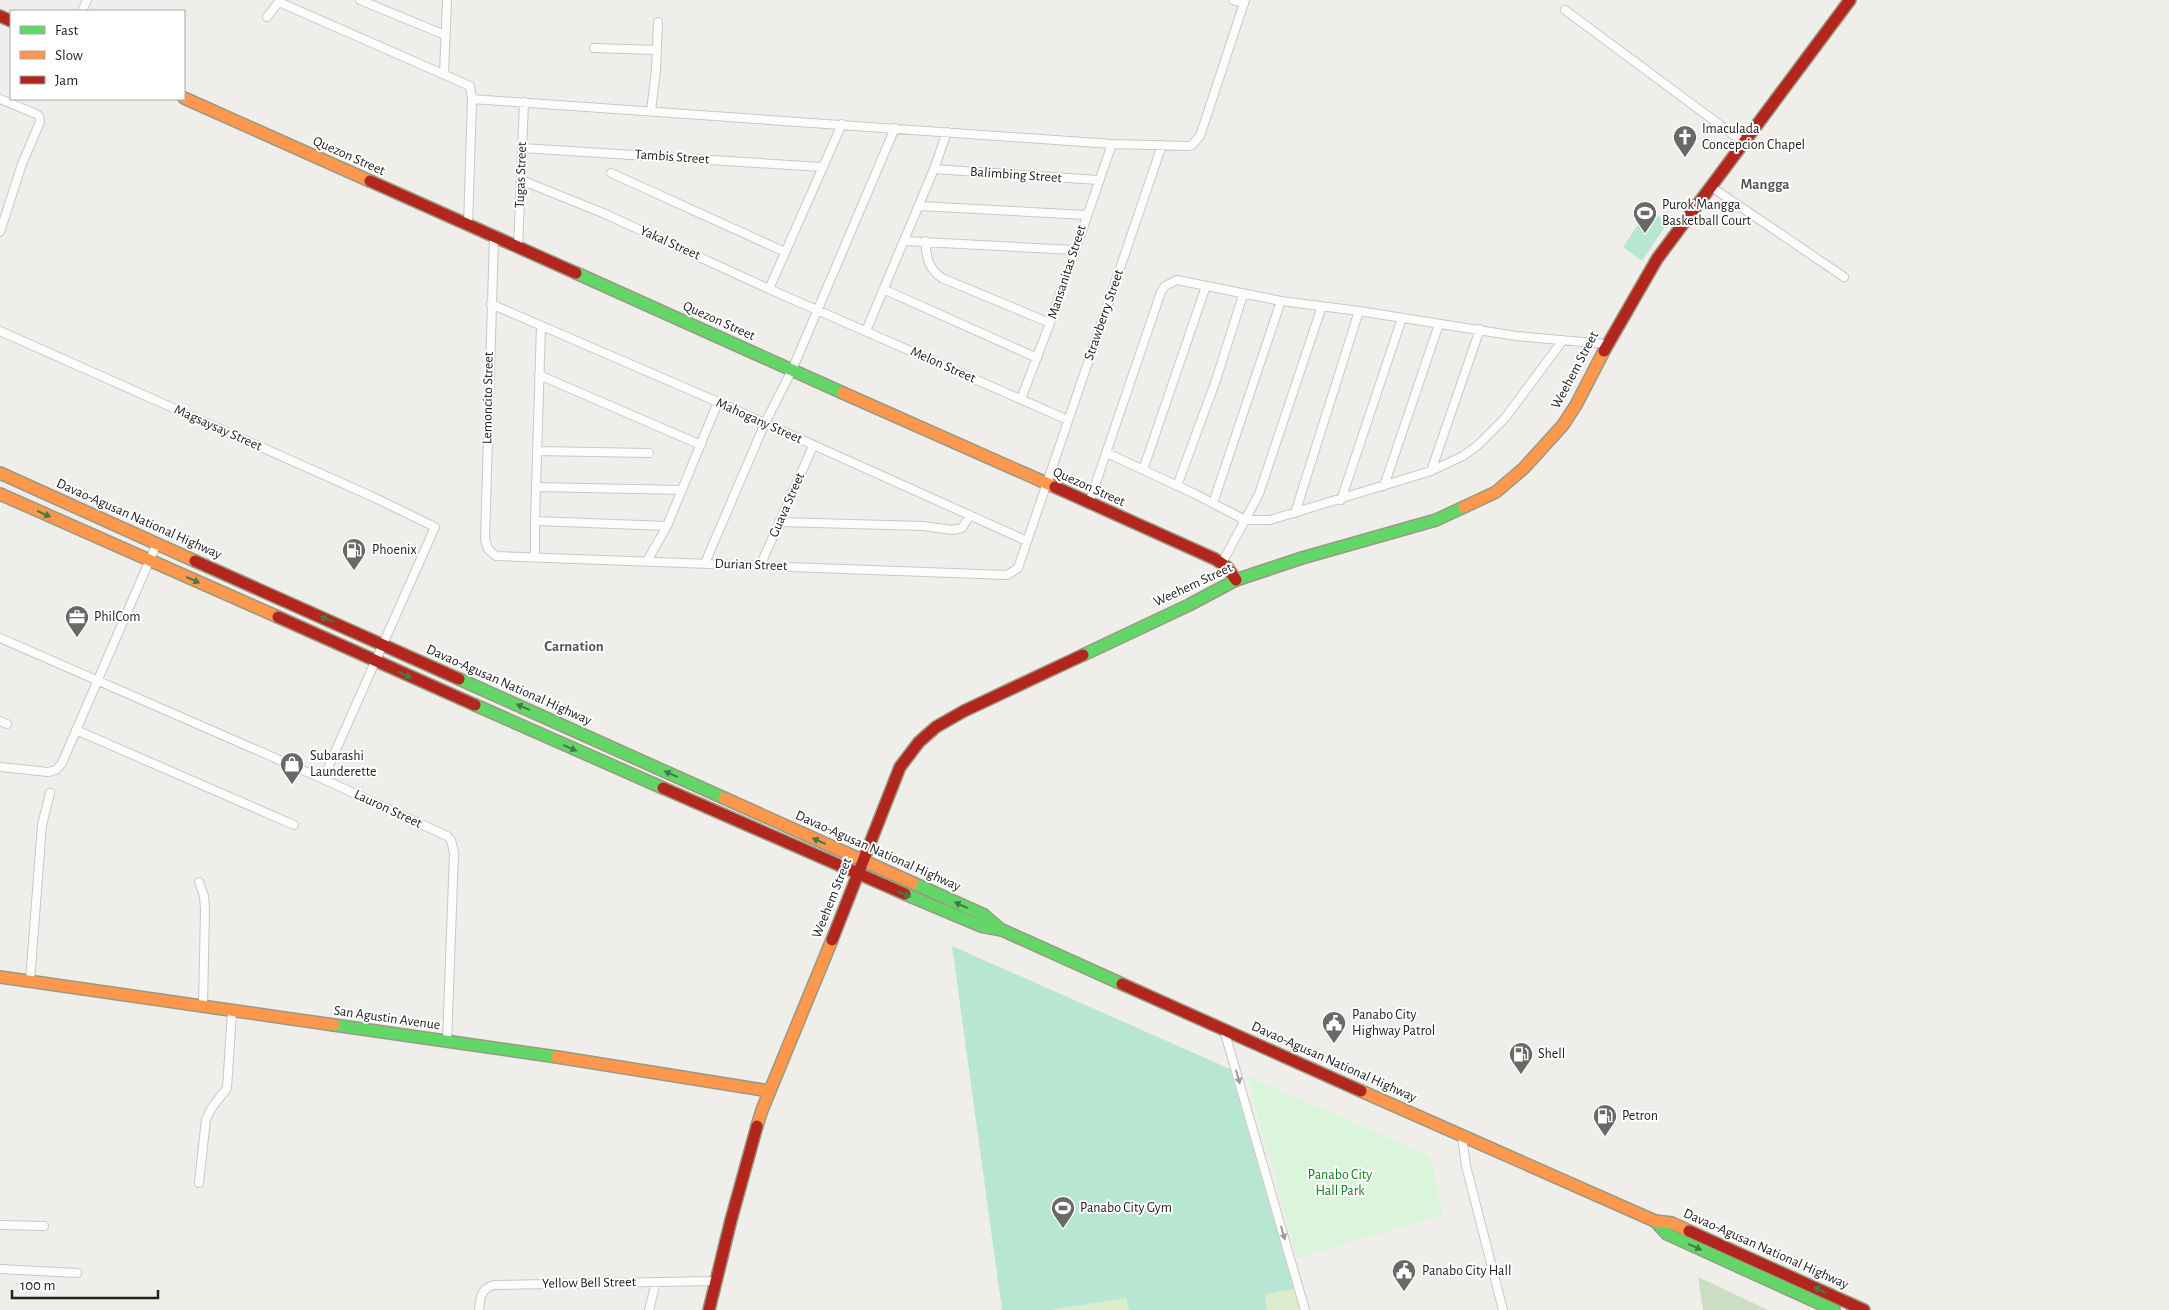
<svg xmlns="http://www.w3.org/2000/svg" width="2169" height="1310" viewBox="0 0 2169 1310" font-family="'Alegreya Sans',sans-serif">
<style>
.grass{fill:#ddeccb}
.forest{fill:#cbdec1}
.park{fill:#daf5da}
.pitch{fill:#b7e6d2}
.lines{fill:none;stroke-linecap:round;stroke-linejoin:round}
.street-casing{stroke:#c9c8c7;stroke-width:10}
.fast-casing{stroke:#999a82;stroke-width:14}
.slow-casing{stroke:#999a82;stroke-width:14}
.jam-casing{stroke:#999a82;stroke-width:14}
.street{stroke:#fdfcfc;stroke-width:8}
.fast{stroke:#63d668;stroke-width:11}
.slow{stroke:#ff974d;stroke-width:11}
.jam{stroke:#b3261e;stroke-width:11}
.oneway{fill:#427c45}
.oneway2{fill:#9a9a9a}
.labels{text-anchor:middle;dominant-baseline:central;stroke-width:4;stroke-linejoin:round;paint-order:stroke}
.poi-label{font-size:14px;fill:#222;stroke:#fff;text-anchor:start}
.street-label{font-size:14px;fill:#222;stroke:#fff}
.park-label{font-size:14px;fill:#0c8416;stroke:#fff}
.neighbourhood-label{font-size:15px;font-weight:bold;fill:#555;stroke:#fff}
</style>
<rect width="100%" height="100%" fill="#f0eeeb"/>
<!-- grass -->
<path class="grass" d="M 1294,1289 L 1300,1310 L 1267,1310 L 1264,1294 Z
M 1126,1298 L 1129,1310 L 1051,1310 Z"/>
<!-- forest -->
<path class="forest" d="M 1698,1277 L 1768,1310 L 1703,1310 Z"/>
<!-- park -->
<path class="park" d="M 1247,1076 L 1430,1156 L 1443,1215 L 1297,1258 Z"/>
<!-- pitch -->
<path class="pitch" d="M 1648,210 L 1668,222 L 1642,261 L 1623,247 Z
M 952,946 L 1230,1069 L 1294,1289 L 1265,1294 L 1267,1310 L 1129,1310 L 1126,1298 L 1051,1310 L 1002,1310 Z"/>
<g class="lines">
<!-- street casing -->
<g class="street-casing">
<path id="street" d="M 360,0 L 445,35
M 1233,0 L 1244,4
M 279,2 L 470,86 L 472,99 L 468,226
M 1565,10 L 1743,142
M 82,11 L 87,0
M 267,17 L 280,0
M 594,48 L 657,50
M 444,74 L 447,0
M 0,99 L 36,114 L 39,116 L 40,122 L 22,164 L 0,232
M 472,99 L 1112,144 L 1188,146 L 1192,145 L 1200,136 L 1245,0
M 651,111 L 656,70 L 658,22
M 522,148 L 821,167
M 934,169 L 1098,180
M 611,173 L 785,252
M 521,180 L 603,213 L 769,289 L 1068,420
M 1710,186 L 1844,277
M 919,206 L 1086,215
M 494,237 L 485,539 L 488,549 L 496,556 L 1007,575 L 1018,568 L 1162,145
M 905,241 L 1074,250
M 925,241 C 927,257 927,268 942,278 L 1050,323
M 518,248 L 524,102
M 769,289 L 842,124
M 883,289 L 1037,358
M 491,304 L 718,402 L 1027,541
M 0,331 L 371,496 L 435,527 L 323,779
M 866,331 L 934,169 L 947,132
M 539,375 L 701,445
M 1021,399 L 1050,323 L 1112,144
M 537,451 L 649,453
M 1107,453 L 1195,494 L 1245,520 L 1270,520 L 1431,471 L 1463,456 L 1477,446 L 1505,418 L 1563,340
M 1143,470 L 1206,286
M 1431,471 L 1480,329
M 1177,486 L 1216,380 L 1243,295
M 1384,486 L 1439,324
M 536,487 L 682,490
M 1341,500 L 1402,318
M 1089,503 L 1161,292 L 1165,286 L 1177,280 L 1281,301 L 1359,311 L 1516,336 L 1606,344
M 1213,503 L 1281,301
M 1295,513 L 1359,311
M 535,521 L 667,526
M 779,522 L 923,526 L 952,530 L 962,528 L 970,515
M 535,557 L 535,521 L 541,326
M 647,561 L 667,526 L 718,402
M 705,563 L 765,423 L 792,370 L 895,128
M 1222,563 L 1259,494 L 1322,306
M 761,564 L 813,446
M 0,638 L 323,779 L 447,836 L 451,840 L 454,853 L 447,1042
M 0,721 L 7,724
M 76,730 L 294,825
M 0,767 L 48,772 L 56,770 L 62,763 L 157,543
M 199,882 L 204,896 L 205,910 L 203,1006
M 30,981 L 42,825 L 50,793
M 1224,1030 L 1305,1310
M 1462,1137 L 1466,1166 L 1503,1310
M 199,1183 L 206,1119 L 211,1109 L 227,1088 L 232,1011
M 0,1225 L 44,1226
M 0,1269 L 77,1273
M 479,1310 C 480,1297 481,1289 494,1285 L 716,1281
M 649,1310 L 656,1282"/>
</g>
<!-- fast casing -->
<g class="fast-casing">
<path id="fast" d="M 576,273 L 843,393
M 1083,655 L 1189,605 L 1236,580 L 1302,558 L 1436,520 L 1464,507
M 459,679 L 724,798
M 475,705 L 663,788
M 913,883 L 984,915 L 999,928
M 905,894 L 981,926 L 1002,930 L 1122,984
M 334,1025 L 557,1057
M 1655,1221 L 1667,1234 L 1834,1310"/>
</g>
<!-- slow casing -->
<g class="slow-casing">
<path id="slow" d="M 184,98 L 370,181
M 843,393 L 1055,487
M 0,473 L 195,561
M 0,494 L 278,617
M 1464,507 L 1496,492 L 1524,468 L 1563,425 L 1576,405 L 1604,351
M 724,798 L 913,883
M 0,977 L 334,1025
M 557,1057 L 769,1091
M 1361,1091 L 1655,1221 L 1672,1223 L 1689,1231
M 757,1126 L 762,1110 L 832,940"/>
</g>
<!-- jam casing -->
<g class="jam-casing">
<path id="jam" d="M 0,16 L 11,21
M 370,181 L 576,273
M 1604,351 L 1657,259 L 1850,0
M 1055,487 L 1215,559 L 1227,567 L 1236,580
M 195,561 L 459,679
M 278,617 L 475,705
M 663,788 L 905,894
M 832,940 L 900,767 L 919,742 L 936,727 L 964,711 L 1083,655
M 1122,984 L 1361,1091
M 1689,1231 L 1864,1310
M 709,1310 L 731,1220 L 757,1126"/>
</g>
<!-- street -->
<use href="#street" class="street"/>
<!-- fast -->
<use href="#fast" class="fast"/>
<!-- slow -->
<use href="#slow" class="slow"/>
<!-- jam -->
<use href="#jam" class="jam"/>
</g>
<!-- one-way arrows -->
<defs><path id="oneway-solid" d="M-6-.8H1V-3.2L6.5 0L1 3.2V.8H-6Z" transform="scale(1.25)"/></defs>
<g class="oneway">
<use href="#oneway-solid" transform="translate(44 514) rotate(24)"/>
<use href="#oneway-solid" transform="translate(193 580) rotate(24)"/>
<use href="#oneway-solid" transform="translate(327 619) rotate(-156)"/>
<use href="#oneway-solid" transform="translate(405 675) rotate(24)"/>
<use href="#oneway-solid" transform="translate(523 707) rotate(-156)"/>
<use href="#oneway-solid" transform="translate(570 748) rotate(24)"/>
<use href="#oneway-solid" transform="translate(671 774) rotate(-156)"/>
<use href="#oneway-solid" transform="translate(819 841) rotate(-156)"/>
<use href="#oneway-solid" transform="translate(904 894) rotate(23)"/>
<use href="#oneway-solid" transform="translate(961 905) rotate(-156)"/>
<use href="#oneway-solid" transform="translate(1695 1247) rotate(24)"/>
<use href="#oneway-solid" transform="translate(1820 1290) rotate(-155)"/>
</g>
<g class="oneway2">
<use href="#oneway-solid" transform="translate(1238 1077) rotate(74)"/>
<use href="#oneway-solid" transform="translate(1283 1233) rotate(74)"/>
</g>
<!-- icons -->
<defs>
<g id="church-pin" transform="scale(1.25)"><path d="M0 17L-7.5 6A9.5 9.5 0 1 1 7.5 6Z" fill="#6a6968" stroke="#fff"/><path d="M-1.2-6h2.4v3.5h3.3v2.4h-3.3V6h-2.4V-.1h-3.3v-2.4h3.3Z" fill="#fff"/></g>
<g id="stadium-pin" transform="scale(1.25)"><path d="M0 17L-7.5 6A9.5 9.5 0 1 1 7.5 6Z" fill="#6a6968" stroke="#fff"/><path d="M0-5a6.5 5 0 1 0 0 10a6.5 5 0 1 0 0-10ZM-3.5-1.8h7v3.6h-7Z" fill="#fff"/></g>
<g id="fuel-pin" transform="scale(1.25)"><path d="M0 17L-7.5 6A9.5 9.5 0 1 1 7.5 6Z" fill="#6a6968" stroke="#fff"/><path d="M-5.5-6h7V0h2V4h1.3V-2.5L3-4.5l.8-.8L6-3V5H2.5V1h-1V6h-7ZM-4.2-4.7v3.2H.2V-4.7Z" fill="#fff"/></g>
<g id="office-pin" transform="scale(1.25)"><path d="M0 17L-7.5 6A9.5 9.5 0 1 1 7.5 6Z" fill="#6a6968" stroke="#fff"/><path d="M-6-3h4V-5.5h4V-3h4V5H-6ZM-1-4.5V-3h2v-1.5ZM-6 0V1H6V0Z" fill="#fff"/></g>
<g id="shop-pin" transform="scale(1.25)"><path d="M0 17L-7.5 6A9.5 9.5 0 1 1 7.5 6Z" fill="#6a6968" stroke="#fff"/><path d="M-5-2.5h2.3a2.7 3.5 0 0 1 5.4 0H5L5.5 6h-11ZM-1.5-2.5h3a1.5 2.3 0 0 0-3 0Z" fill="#fff"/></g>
<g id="civic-pin" transform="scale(1.25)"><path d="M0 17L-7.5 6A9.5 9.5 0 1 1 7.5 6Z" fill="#6a6968" stroke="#fff"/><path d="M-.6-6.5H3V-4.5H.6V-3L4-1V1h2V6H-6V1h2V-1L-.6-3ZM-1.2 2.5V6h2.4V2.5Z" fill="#fff"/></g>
</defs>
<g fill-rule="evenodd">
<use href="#church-pin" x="1685" y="137"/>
<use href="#stadium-pin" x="1645" y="213"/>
<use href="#fuel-pin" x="354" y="550"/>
<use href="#office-pin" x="77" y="617"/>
<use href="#shop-pin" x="292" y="764"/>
<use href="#civic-pin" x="1334" y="1023"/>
<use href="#fuel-pin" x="1521" y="1054"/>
<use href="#fuel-pin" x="1605" y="1116"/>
<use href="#stadium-pin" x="1063" y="1208"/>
<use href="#civic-pin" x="1404" y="1271"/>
</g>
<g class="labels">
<!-- poi labels -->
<g class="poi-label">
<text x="1702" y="129">Imaculada<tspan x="1702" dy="16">Concepcion Chapel</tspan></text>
<text x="1662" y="205">Purok Mangga<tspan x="1662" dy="16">Basketball Court</tspan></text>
<text x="372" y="550">Phoenix</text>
<text x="94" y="617">PhilCom</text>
<text x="310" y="756">Subarashi<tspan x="310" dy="16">Launderette</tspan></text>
<text x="1352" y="1015">Panabo City<tspan x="1352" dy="16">Highway Patrol</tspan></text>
<text x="1538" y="1054">Shell</text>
<text x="1622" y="1116">Petron</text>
<text x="1080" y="1208">Panabo City Gym</text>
<text x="1422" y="1271">Panabo City Hall</text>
</g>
<!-- street labels -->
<g class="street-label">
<text transform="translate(349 156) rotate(24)">Quezon Street</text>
<text transform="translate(672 157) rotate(4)">Tambis Street</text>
<text transform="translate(521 175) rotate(-88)">Tugas Street</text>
<text transform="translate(1016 175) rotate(4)">Balimbing Street</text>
<text transform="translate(670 243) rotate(24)">Yakal Street</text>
<text transform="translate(1067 272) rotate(-72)">Mansanitas Street</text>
<text transform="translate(1104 315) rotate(-71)">Strawberry Street</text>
<text transform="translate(719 321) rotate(24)">Quezon Street</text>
<text transform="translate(943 365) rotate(24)">Melon Street</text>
<text transform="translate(1575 370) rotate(-62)">Weehem Street</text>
<text transform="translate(488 398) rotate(-89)">Lemoncito Street</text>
<text transform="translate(759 421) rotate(24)">Mahogany Street</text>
<text transform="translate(218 428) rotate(24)">Magsaysay Street</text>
<text transform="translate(1089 487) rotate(24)">Quezon Street</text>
<text transform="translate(787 505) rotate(-66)">Guava Street</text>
<text transform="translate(139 519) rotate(24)">Davao-Agusan National Highway</text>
<text transform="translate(751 565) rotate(2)">Durian Street</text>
<text transform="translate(1193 585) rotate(-25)">Weehem Street</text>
<text transform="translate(509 685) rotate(24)">Davao-Agusan National Highway</text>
<text transform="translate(388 809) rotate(25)">Lauron Street</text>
<text transform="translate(878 851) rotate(24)">Davao-Agusan National Highway</text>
<text transform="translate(832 898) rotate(-68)">Weehem Street</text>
<text transform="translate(387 1018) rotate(8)">San Agustin Avenue</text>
<text transform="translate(1334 1062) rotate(24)">Davao-Agusan National Highway</text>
<text transform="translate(1766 1249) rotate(24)">Davao-Agusan National Highway</text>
<text transform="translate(589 1283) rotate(-1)">Yellow Bell Street</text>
</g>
<!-- park labels -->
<g class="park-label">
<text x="1340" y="1175">Panabo City<tspan x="1340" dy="16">Hall Park</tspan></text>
</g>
<!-- neighbourhood labels -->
<g class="neighbourhood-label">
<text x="1765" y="184">Mangga</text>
<text x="574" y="646">Carnation</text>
</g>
</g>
<!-- legend -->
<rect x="10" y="10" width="175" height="90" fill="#ffffff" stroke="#a7a7a7"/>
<rect x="20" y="26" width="25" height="8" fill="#63d668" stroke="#a7a7a7"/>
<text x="55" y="35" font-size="15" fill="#222222">Fast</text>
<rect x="20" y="51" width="25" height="8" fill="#ff974d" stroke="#a7a7a7"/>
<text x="55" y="60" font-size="15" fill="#222222">Slow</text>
<rect x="20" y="76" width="25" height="8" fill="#b3261e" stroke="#a7a7a7"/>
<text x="55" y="85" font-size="15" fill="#222222">Jam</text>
<!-- scale -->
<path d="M12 1290v8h146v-8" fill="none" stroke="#222222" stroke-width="2.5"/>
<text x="20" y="1290" font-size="15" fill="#222222" stroke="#ffffff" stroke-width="4" paint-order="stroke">100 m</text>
</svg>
